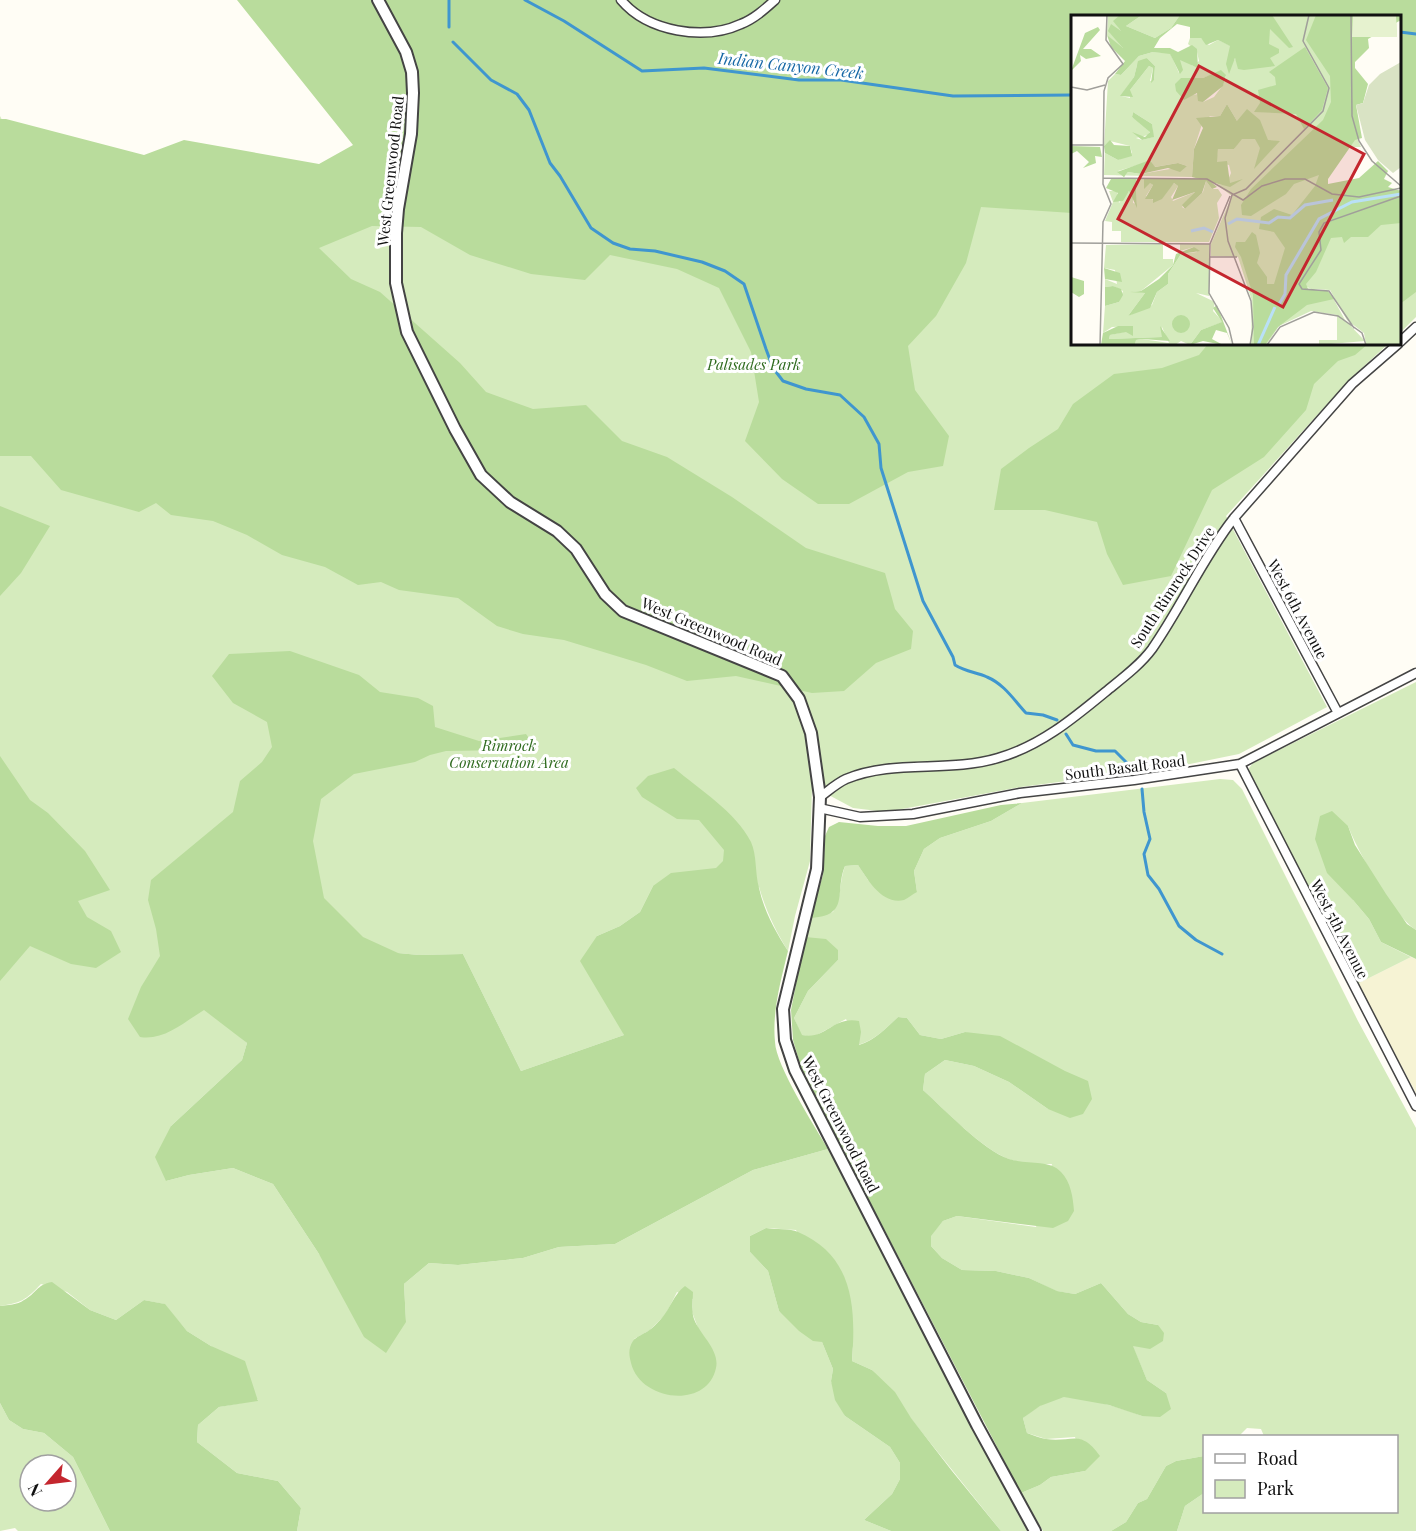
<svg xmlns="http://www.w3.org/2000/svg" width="1416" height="1531" viewBox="0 0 1416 1531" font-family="'Playfair Display',serif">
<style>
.farmland{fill:#f6f3d4}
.green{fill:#d5ebbd;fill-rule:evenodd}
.forest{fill:#b9dc9c}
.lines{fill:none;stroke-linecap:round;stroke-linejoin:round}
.stream{stroke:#3f96cf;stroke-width:3}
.minor-casing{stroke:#444;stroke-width:11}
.tertiary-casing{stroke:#444;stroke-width:14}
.minor{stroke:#fff;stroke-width:8}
.tertiary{stroke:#fff;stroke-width:10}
.labels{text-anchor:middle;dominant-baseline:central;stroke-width:6;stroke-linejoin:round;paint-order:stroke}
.street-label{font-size:15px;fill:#111;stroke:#fff}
.park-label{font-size:15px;font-style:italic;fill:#2f6b1f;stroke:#fff}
.water-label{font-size:16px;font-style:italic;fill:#1768a6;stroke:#fff}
.inset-river{fill:none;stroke:#b9e0f7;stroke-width:3}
.inset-road{fill:none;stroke:#a09f9a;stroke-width:1.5}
.view{fill:#c4262e;fill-opacity:0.15;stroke:#c4262e;stroke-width:3}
.inset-edge{fill:none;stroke:#111;stroke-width:3}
</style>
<rect width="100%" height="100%" fill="#fffdf5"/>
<!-- farmland -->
<path class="farmland" d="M 1411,957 L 1416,959 L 1416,1093 L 1357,984 Z"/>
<!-- green -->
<path class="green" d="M 1416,0 L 1416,317 L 1400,333 L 1400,16 L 1072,16 L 1072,344 L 1388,344 L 1349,380 L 1226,516 L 1327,707 L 1239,754 L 1180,766 L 1021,787 L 886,812 L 853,808 L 812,786 L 810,861 L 795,916 L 788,951 C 775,930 766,911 759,887 L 653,886 L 640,912 L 620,926 L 597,936 L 624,1035 L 521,1071 L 463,954 L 419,955 L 398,953 L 233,1031 L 247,1043 L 242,1060 L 171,1126 L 166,1181 L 189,1175 L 233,1168 L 273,1184 L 319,1254 L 406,1322 L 404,1284 L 429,1263 L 458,1265 L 523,1258 L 559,1247 L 615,1244 L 753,1170 L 828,1149 L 1027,1531 L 1001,1531 L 872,1370 L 852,1361 L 853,1348 L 796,1230 L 766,1228 L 750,1236 L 750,1252 L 768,1271 L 779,1311 L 822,1342 L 833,1369 L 831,1381 L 845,1416 L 890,1447 L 900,1463 L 900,1479 L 892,1494 L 864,1520 L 891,1531 L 297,1531 L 301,1508 L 278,1481 L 237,1473 L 197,1442 L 198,1425 L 219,1407 L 258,1400 L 211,1346 L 187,1331 L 164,1304 L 144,1300 L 116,1320 L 90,1310 L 67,1292 L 41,1284 C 26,1300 21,1303 0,1306 L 0,116 L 110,329 L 768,23 ZM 677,1292 L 693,1299 L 692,1312 L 698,1328 L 634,1339 L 650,1330 L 666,1314 Z
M 1416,682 L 1416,930 C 1394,916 1358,852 1348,826 L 1353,900 L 1369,919 L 1381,942 L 1411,957 L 1357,984 L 1250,775 L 1249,768 L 1253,763 Z
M 1220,779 L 1233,780 L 1242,789 L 1358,1021 L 1416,1128 L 1416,1531 L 1177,1531 L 1185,1506 L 1204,1493 L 1204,1512 L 1396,1512 L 1396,1436 L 1264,1436 L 1261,1429 L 1247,1428 L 1239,1436 L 1204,1436 L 1204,1456 L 1176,1461 L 1166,1466 L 1147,1499 L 1138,1503 L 1126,1522 L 1111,1531 L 1043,1531 L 1021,1493 L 1040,1485 L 1051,1477 L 1085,1471 L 1075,1437 L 1046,1439 L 1027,1433 L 1023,1418 C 1034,1409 1049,1398 1064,1397 C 1083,1396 1125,1409 1142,1416 L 1166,1393 L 1147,1380 L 1132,1345 L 1158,1325 L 1141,1322 L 1128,1314 L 1101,1283 L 1075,1294 L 1056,1291 L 1029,1278 L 996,1271 L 962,1270 L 942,1258 L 931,1246 L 931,1235 L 943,1221 L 957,1216 L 1036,1227 L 1052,1164 C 1036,1164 1020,1164 1006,1158 C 978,1145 946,1111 923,1090 L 925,1074 L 945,1060 L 974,1066 L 1009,1082 L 1048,1109 L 1088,1082 L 965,1032 L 941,1039 L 920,1035 L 907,1018 L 898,1017 C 886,1028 874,1041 858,1045 L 846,1019 L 813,1037 L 801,1035 L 794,1018 L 808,991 L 838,960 L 805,937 L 810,918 L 833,912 C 842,897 839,882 845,866 L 858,865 L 868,880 L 917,892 L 914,871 L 924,849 L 940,838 L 991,821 L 1022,803 Z
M 0,1403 L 9,1420 L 23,1429 L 44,1433 L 73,1457 L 110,1531 L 18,1531 L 15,1528 L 0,1531 ZM 30,1465 L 66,1465 L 66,1501 L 30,1501 Z"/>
<!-- forest -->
<path class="forest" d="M 237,0 L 1416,0 L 1416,292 L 1400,304 L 1400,16 L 1072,16 L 1072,213 L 981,207 L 966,263 L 936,316 L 908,346 L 915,390 L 949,436 L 943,466 L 908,472 L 849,504 L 818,504 L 782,479 L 745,441 L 759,402 L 751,352 L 719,288 L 677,269 L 610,255 L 585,280 L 531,274 L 470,255 L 421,227 L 372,226 L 319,248 L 351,279 L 380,292 L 460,363 L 486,392 L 533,409 L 586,405 L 622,441 L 667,457 L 732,497 L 806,548 L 885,573 L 895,609 L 913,631 L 911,649 L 876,663 L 844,691 L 812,693 L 736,676 L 687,681 L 646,665 L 564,640 L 523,634 L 497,626 L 458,598 L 399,590 L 381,582 L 358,585 L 325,567 L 282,555 L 247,535 L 213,521 L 171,515 L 156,503 L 139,512 L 61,490 L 31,456 L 0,456 L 0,119 L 6,119 L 144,155 L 184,140 L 319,164 L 353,145 Z
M 1208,344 L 1368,344 L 1355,355 L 1338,361 L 1314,384 L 1306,410 L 1264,457 L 1212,490 L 1171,576 L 1123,585 L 1107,554 L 1097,522 L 1045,510 L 994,510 L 1001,469 L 1029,448 L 1058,429 L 1073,404 L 1114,374 L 1162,368 L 1199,355 Z
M 0,506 L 50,526 L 21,573 L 0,596 Z
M 290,651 L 359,675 L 380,692 L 418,698 L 433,706 L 435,727 L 479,741 L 526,734 L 531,741 L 508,750 L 446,751 L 430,755 L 415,762 L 354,774 L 321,799 L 313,841 L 324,898 L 363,937 L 398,953 L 419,955 L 463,954 L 521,1071 L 624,1035 L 580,961 L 597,936 L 620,926 L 640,912 L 653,886 L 671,873 L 716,868 L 723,861 L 724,850 L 699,820 L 677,819 L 642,797 L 636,788 L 648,776 L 674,768 C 700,790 735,811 751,842 C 757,855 755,874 759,888 C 764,911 775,931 788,951 C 781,980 772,1011 775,1042 C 776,1066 814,1125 828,1149 L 753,1170 L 615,1244 L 559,1247 L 523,1258 L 458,1265 L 429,1263 L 404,1284 L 406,1322 L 386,1353 L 364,1337 L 319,1254 L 273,1184 L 233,1168 L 189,1175 L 166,1181 L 155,1157 L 171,1126 L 242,1060 L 247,1043 L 204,1010 C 184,1022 164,1041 140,1037 L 128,1019 L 141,987 L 160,956 L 156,929 L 148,900 L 151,880 L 233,812 L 240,781 L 262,762 L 272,747 L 267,722 L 233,703 L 212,676 L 229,654 Z
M 0,756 L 30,800 L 48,813 L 85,851 L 110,890 L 78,901 L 87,917 L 111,931 L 121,952 L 96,968 L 71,964 L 30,946 L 0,981 Z
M 1022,803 L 991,821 L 940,838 L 924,849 L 914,871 L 917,892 C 913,894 908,898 904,900 C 882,905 868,880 858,865 L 845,866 C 834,892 851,916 810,918 L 823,875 L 825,836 L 829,827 L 839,822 L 878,826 L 906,826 L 1001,805 Z
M 1332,811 L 1348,826 L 1355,845 L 1386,894 L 1407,924 L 1416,930 L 1416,959 L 1381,942 L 1369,919 L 1353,900 L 1327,873 L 1315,839 L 1320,816 Z
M 805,937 L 826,939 L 838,950 L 838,960 L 808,991 L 794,1018 L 802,1035 C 827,1040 832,1016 859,1021 L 861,1032 L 859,1045 C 874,1041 886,1028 898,1017 L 907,1018 L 920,1035 L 941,1039 L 965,1032 L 1000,1036 L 1065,1071 L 1088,1081 L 1092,1099 L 1083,1114 L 1070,1118 L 1048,1109 L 1009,1082 L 974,1066 L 945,1060 L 925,1074 L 923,1090 C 944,1109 984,1151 1009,1159 C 1027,1165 1049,1159 1061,1172 C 1071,1182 1073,1198 1074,1211 L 1068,1221 L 1053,1228 L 957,1216 L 943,1221 L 931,1236 L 931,1246 L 942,1258 L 962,1270 L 996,1271 L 1029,1278 L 1057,1291 L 1075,1294 L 1101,1283 L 1128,1314 L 1141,1322 L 1158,1325 L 1164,1333 L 1163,1341 L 1150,1349 L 1133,1346 L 1147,1380 L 1166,1393 L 1171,1409 L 1160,1417 L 1142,1416 L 1109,1405 L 1064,1397 L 1040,1406 L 1023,1418 L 1027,1433 C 1033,1435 1040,1438 1046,1439 C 1072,1443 1080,1428 1100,1456 L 1085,1471 L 1051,1477 L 1040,1485 L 1021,1493 L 802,1071 L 793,1040 L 791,1010 Z
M 766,1228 C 776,1230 790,1228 798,1232 C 854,1256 856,1308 852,1361 L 872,1370 L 895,1392 L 911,1418 L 952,1471 L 1001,1531 L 891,1531 L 864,1520 L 892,1494 L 900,1479 L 900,1463 L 890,1447 L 845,1416 L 835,1400 L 831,1381 L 833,1369 L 822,1342 L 813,1341 L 799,1331 L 779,1311 L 768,1271 L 750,1252 L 750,1236 Z
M 52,1282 L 90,1310 L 116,1320 L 144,1300 L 165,1304 L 187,1331 L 211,1346 L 245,1361 L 258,1401 L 219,1407 L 198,1425 L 197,1442 L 237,1473 L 278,1481 L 301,1508 L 297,1531 L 110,1531 L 73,1457 L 44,1433 L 23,1429 L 9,1420 L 0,1403 L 0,1306 C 8,1305 17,1305 24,1300 C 37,1293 36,1285 52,1282 Z
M 685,1286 L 693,1292 C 693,1301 691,1310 694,1319 C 700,1335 720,1350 716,1368 C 707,1410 640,1401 631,1363 C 629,1355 628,1349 633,1341 C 636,1337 643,1334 648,1331 C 653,1328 657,1323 661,1319 C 671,1308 673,1295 685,1286 Z
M 1204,1456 L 1204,1493 L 1185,1506 L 1177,1531 L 1111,1531 L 1126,1522 L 1138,1503 L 1147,1499 L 1166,1466 L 1176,1461 Z"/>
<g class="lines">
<!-- stream -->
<path class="stream" d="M 525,0 L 564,21 L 642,71 L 704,68 L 799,80 L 841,80 L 953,96 L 1072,95
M 449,27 L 449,0
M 1400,32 L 1416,34
M 453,42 L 491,80 L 517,94 L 529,110 L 550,163 L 560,176 L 591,228 L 613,243 L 630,249 L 655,251 L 702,262 L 725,271 L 744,284 L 766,349 L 773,368 L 783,381 L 806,389 L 840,395 L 864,417 L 879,444 L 881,468 L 923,601 L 953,657 L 955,665 C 966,672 976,672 987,677 C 1004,684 1014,700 1026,713 L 1043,715 L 1057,720
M 1066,734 L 1073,745 L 1096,751 L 1115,751 L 1129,765 L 1138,769
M 1142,789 L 1144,812 L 1150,839 L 1144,854 L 1148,875 L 1159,889 L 1179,926 L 1196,940 L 1222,954"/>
<!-- minor casing -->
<g class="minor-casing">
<path id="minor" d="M 621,0 C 648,32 704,41 741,24 C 754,19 765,9 775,0
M 1400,342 L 1416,327
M 1234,518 L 1338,713
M 1240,764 L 1416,1106
M 820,797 C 828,791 837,783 846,779 C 894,759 948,773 998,758 C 1041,746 1075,717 1109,689 C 1124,677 1141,664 1152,649 C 1182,606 1202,559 1234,518 L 1352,384 L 1398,344
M 819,808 L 860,817 L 913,814 L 1020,793 L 1134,780 L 1240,764 L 1416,673"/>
</g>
<!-- tertiary casing -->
<g class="tertiary-casing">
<path id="tertiary" d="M 378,0 L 406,52 L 412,72 L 413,93 L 411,134 L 398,209 L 396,233 L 396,283 L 407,332 L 455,429 L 481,475 L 510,502 L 557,531 L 576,549 L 605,594 L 623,611 L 782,676 L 799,699 L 811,733 L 820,797 L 817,869 L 783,1009 L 785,1040 L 795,1070 L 977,1425 L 1035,1531"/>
</g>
<!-- minor -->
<use href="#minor" class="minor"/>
<!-- tertiary -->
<use href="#tertiary" class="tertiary"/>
</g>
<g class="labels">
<!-- street labels -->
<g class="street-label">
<text transform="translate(390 171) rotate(-84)">West Greenwood Road</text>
<text transform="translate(1172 587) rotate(-57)">South Rimrock Drive</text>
<text transform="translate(1298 609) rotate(62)">West 6th Avenue</text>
<text transform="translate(712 631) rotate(23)">West Greenwood Road</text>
<text transform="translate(1125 767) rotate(-7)">South Basalt Road</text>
<text transform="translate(1340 929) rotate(63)">West 5th Avenue</text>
<text transform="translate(841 1124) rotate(63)">West Greenwood Road</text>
</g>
<!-- park labels -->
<g class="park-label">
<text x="754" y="364">Palisades Park</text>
<text x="509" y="745">Rimrock<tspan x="509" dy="17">Conservation Area</tspan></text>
</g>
<!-- water labels -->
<g class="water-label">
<text transform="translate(791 65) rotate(6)">Indian Canyon Creek</text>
</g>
</g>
<!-- overview -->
<g transform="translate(1071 15)">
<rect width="330" height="330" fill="#fffdf5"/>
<path d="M 37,0 L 49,0 L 45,9 L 50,16 L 39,18 L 52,29 L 50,34 L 36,20 ZM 71,0 L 109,0 L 100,13 L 84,23 L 55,11 ZM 169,0 L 325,0 L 326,22 L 279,22 L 282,114 L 290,132 L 251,132 L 250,170 L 305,180 L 330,175 L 330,180 L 266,203 L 227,269 L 261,281 L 274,305 L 294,326 L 248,330 L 248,325 L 266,325 L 266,300 L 240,296 L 208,311 L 195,330 L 180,330 L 181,286 L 167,242 L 140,241 L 140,229 L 161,181 L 145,169 L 155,170 L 160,158 L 158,150 L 145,147 L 147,134 L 163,134 L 168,126 L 166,106 L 156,89 L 149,101 L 139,101 L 131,109 L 123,134 L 121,162 L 33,160 L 34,138 L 47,145 L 61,138 L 59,131 L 39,126 L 33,131 L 37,66 L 44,59 L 50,60 L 68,41 L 82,37 L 99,38 L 108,58 L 109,45 L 116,44 L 122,51 L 128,46 L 126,37 L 117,29 L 119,23 L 130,23 L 138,30 L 147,25 L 160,31 L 158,45 L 167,44 L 168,54 ZM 76,43 L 84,51 L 83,65 L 79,66 L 82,53 L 78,51 L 59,75 L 59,83 L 50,81 L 63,62 L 66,50 ZM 145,58 L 155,61 L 152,70 L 143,82 L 132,87 L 128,79 L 120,80 L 110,63 L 132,63 ZM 62,97 L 81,109 L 82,122 L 71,125 L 65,123 L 77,120 L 80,114 L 61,102 ZM 80,146 L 83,152 L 107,148 L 116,151 L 70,159 L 57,157 L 53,162 L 47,156 ZM 73,163 L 82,170 L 75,181 L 85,186 L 103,168 L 107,171 L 100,182 L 102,186 L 124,177 L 111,192 L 114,194 L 132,177 L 135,166 L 141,174 L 147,174 L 151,180 L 146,188 L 148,203 L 138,227 L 50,227 L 50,216 L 41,216 L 41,207 L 34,206 L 42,187 L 38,176 L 46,176 L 48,188 L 58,176 L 62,180 L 62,188 L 66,189 L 65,164 ZM 330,183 L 330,330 L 295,330 L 293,318 L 276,305 L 259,275 L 230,273 L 249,224 ZM 92,229 L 92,244 L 102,244 L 102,250 L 70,276 L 61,276 L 74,278 L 57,301 L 81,290 L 86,277 L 97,269 L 97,259 L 110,239 L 126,237 L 123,232 L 109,236 L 109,229 L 138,229 L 138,281 L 125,278 L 144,287 L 142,296 L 152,307 L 130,315 L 119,330 L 110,326 L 104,330 L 64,330 L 65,325 L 71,324 L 98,328 L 91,312 L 91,322 L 38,324 L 39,320 L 61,315 L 62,311 L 41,312 L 32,318 L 34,291 L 48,287 L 52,276 L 42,271 L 34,272 L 34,264 L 46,269 L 44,255 L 33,253 L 35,230 Z" fill="#d5ebbd" fill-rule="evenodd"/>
<path d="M 49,0 L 71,0 L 55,11 L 84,23 L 100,13 L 109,0 L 201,0 L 222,32 L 218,33 L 199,14 L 198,29 L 208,34 L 208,38 L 199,43 L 204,51 L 173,55 L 167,54 L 164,43 L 158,59 L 155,49 L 159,31 L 147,25 L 135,30 L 130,23 L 119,23 L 119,12 L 106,9 L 89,23 L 83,33 L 99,33 L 107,37 L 121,30 L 126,34 L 127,53 L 109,45 L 112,55 L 109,59 L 99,39 L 82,37 L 68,41 L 50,60 L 44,59 L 54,46 L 40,32 L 36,20 L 52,33 L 37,16 L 40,9 L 50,16 L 42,6 ZM 245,0 L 330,0 L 330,5 L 297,24 L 298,33 L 284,47 L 284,53 L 297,69 L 292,88 L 285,90 L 291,123 L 284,125 L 257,164 L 257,169 L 288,163 L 307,146 L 317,156 L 313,164 L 321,168 L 317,172 L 330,176 L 330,208 L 310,210 L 297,222 L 280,222 L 273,228 L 271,222 L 260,223 L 245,257 L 235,269 L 237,274 L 257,276 L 263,284 L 236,290 L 207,312 L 194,330 L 183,330 L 182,280 L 170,242 L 164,232 L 165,227 L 174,227 L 181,217 L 185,220 L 189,238 L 186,248 L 196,262 L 196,269 L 203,269 L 214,233 L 203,217 L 188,214 L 190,202 L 203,194 L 221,200 L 244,171 L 248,160 L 223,169 L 215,179 L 180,201 L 171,200 L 170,190 L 180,174 L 252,105 L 260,87 L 259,61 L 235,25 ZM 27,12 L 29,15 L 12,34 L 20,34 L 30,41 L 15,44 L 9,40 L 10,46 L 0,56 L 14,18 ZM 234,32 L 257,73 L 251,95 L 233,114 L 225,99 L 183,97 L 189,88 L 187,75 L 205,70 L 204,62 L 198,57 ZM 76,43 L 84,51 L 83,65 L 80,68 L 82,53 L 78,51 L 59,75 L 62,82 L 49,81 L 63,62 L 67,46 ZM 150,55 L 155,60 L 152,71 L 132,87 L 127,86 L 126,78 L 113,85 L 105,76 L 104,69 L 110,63 L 132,63 ZM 156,89 L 166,106 L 176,94 L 189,105 L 197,125 L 209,126 L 183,154 L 189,133 L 184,124 L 171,124 L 163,134 L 147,134 L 146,147 L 156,146 L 159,168 L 172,164 L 159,172 L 121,162 L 123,134 L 132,113 L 125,103 L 149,101 ZM 62,97 L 81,109 L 83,122 L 71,125 L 61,117 L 74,122 L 79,117 L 61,102 ZM 39,125 L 43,130 L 59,131 L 61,141 L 47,145 L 34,138 L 33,131 ZM 0,131 L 29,132 L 31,142 L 24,141 L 25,148 L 12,153 L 18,147 L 6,136 L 0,139 ZM 79,145 L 84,152 L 107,148 L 116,151 L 109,157 L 97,153 L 70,159 L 57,157 L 53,162 L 46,157 ZM 73,163 L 131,164 L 139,166 L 146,172 L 141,174 L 135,166 L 131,178 L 114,194 L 111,190 L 124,177 L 101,185 L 107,171 L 103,168 L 91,184 L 82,188 L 82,184 L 74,184 L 82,170 L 79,168 L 73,174 ZM 40,164 L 65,164 L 66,193 L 58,176 L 52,186 L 42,187 L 47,178 L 35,173 ZM 123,232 L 129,236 L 110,239 L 97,259 L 97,269 L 86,277 L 79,293 L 57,301 L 74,278 L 59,277 L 70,276 L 88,264 L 102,250 L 105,239 ZM 33,253 L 49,258 L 51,267 L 34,264 ZM 0,262 L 13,266 L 13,279 L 8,282 L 0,277 ZM 42,271 L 50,274 L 52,280 L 48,287 L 34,291 L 34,272 ZM 146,290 L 161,330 L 156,318 L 145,315 L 141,324 L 152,330 L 132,326 L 119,330 L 130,315 L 151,307 L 142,293 ZM101 309a9 9 0 1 1 18 0a9 9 0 1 1-18 0ZM 47,311 L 62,311 L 62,321 L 55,317 L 39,320 L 38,324 L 91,322 L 89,311 L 99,326 L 71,324 L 65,325 L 64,330 L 30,330 L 32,318 Z" fill="#b9dc9c"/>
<path d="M 330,47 L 330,152 L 322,158 L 307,145 L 294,125 L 285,90 L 292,88 L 298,70 L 309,59 Z" fill="#d9e3c4"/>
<path d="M 282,0 L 325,0 L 326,22 L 281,22 Z" fill="#e6f2cf"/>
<path class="inset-river" d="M 157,209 L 166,204 L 198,208 L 207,202 L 219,203 L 234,190 L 262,185M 120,216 L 133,213 L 142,217M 207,291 L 214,279 L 215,260 L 248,204 L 281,187 L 330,179M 187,330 L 204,292"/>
<path class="inset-road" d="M 280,0 L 281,101 L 288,126 L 301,146 L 330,171M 0,72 L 16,75 L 34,70M 0,130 L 32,130M 32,163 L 136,164 L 172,185 L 191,171 L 214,164 L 234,164 L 261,179 L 288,182 L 330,173M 159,181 L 139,229 L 138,278 L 158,313 L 162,330M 0,228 L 139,229M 139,242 L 166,242M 283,313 L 258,276 L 231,274 L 228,269 L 250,235 L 248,217 L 253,208 L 330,181M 29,330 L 32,207 L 40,189 L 32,169 L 33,76 L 37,63 L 52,49 L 35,25 L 36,0M 179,330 L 182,312 L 180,286 L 157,226 L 154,203 L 161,180 L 175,174 L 252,96 L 258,73 L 232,26 L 238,0M 196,330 L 209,312 L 243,297 L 267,301 L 291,318 L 295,330"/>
<path class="view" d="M 128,51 L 293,139 L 212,292 L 47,204 Z"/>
<rect width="330" height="330" class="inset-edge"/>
</g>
<!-- legend -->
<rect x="1203" y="1435" width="195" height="78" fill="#ffffff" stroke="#a0a0a0" stroke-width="1.5"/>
<rect x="1215" y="1454" width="30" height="9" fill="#ffffff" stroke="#a0a0a0" stroke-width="1.5"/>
<text x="1257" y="1465" font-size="18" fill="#111111">Road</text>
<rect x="1215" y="1480" width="30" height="18" fill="#d5ebbd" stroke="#a0a0a0" stroke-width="1.5"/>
<text x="1257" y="1495" font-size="18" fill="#111111">Park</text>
<!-- north arrow -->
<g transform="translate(48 1483) rotate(242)"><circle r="28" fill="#ffffff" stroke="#a0a0a0" stroke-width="1.5"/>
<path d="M0-4.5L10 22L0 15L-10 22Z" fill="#c4262e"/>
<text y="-9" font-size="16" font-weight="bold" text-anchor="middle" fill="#111111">N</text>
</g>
</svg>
